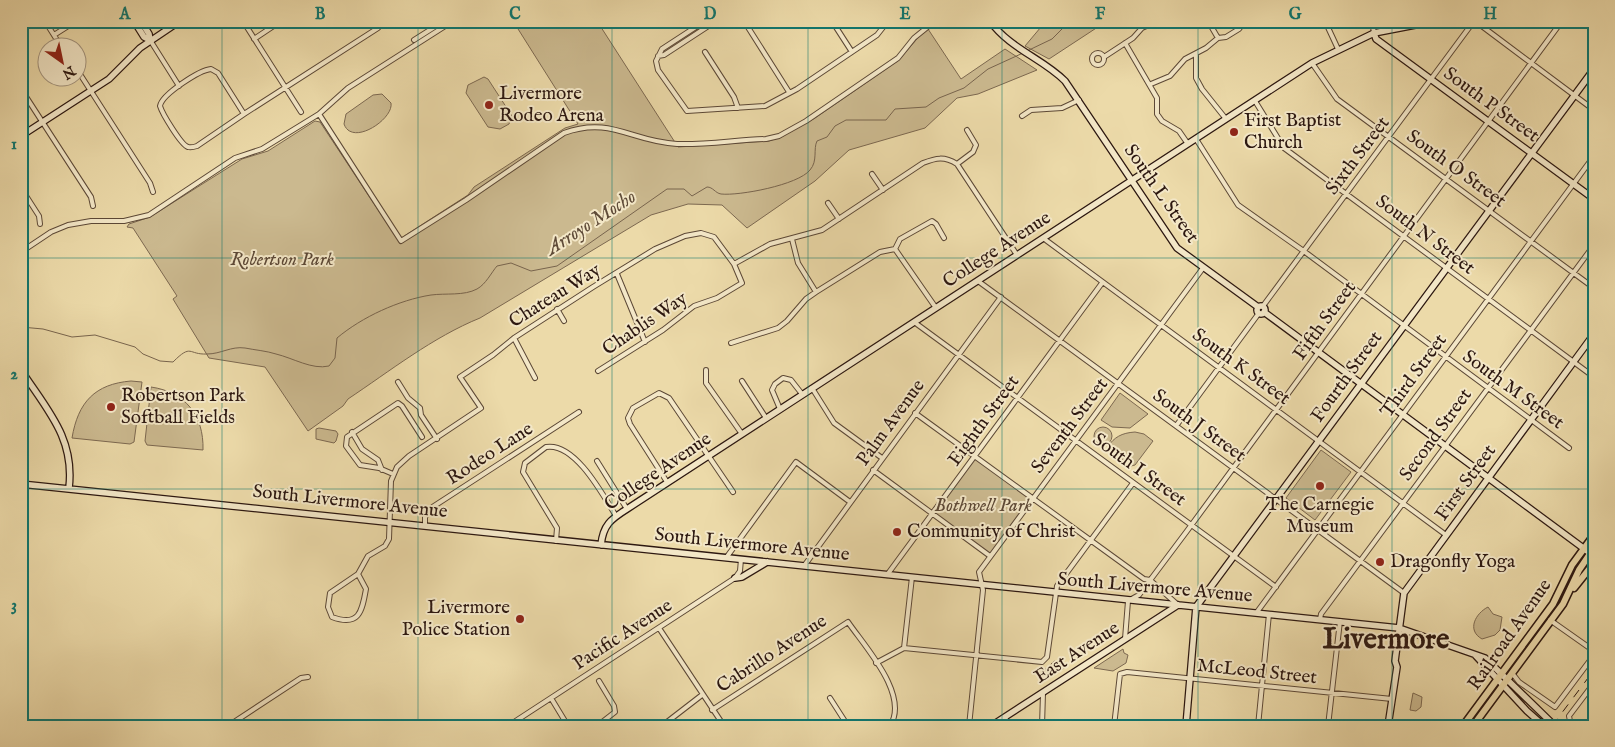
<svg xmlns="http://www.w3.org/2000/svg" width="1615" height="747" viewBox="0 0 1615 747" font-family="'IM FELL English',serif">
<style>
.green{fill:#cbb98f;stroke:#7c6850}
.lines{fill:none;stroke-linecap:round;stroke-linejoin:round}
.stream{stroke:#78644d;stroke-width:1}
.street-casing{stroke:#5c4836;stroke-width:6}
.secondary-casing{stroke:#2c1710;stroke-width:8}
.primary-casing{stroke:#2c1710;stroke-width:9}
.street{stroke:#f3e7c7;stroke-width:4}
.secondary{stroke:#f3e7c7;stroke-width:5.5}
.primary{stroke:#ecdaa9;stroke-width:6}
.rail{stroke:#2c1710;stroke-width:1;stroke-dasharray:9 9;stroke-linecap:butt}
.grid{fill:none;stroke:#0f766e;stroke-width:1;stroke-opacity:0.55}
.poi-dot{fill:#8f2418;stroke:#f3e7c7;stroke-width:2}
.labels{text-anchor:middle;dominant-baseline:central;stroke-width:4;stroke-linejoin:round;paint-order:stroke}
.poi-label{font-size:19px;fill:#2c1710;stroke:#f3e7c7;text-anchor:start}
.street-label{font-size:19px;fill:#2c1710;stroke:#f3e7c7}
.park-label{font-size:19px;font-style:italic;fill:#5c4836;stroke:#f3e7c7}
.water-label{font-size:20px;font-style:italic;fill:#5f4b38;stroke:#f3e7c7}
.town-label{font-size:29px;font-weight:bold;fill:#2c1710;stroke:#f3e7c7}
.neatline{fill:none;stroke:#0f766e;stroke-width:2}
.grid-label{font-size:16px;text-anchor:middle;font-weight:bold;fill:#0f766e}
</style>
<rect width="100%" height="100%" fill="#ecdaa9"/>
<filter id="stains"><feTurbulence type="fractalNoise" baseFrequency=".004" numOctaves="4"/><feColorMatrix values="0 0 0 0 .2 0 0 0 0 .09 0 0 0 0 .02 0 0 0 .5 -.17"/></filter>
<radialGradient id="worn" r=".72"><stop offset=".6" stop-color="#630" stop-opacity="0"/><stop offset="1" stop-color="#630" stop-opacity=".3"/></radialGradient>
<!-- green -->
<path class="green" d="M 513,21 L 597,21 L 678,147 L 769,141 L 783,136 L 815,118 L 899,60 L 922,33 L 928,29 L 961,79 L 1005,49 L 1037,70 L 978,94 L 957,98 L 925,128 L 849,150 L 815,181 L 747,228 L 722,205 L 688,204 L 651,215 L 480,318 C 433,337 390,371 348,399 L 343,406 L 308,431 L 265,367 L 209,358 L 173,299 L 177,296 L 133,228 L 127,227 L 129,224 L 150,217 L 242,159 L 268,151 L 315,121 L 320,122 L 398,240 L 468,195 L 474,187 L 565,128 L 578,124 Z
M 1046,21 L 1107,21 L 1049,59 L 1025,46 Z
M 484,77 L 488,79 L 512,116 L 509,124 L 500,129 L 488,127 L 466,93 L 468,85 Z
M 382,94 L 391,103 C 394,119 352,147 344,124 L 346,114 L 373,95 Z
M 131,381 L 142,382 L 134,442 L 130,444 L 72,438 C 78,402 95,384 131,381 Z
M 151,387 C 185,392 204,415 203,450 L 147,445 L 145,441 Z
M 1120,393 L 1148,414 L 1130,428 L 1112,427 L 1101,420 Z
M1094 436a9 9 0 1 1 18 0a9 9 0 1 1-18 0Z
M 319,428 L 336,431 L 338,434 L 336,441 L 334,443 L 316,439 L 316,429 Z
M 1135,432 L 1144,434 L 1153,441 L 1135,465 L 1131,466 L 1107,447 C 1115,437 1121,433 1135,432 Z
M 1321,450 L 1351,472 L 1315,520 L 1286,498 Z
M 974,457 L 1033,499 L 990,556 L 932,514 Z
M 1488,607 L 1493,614 L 1502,617 L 1500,630 L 1495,635 L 1482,639 C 1466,630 1476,613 1488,607 Z
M 1123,649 L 1124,653 L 1128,655 L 1126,663 L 1113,671 L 1094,668 Z
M 1054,661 L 1069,665 L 1041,683 L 1042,669 L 1046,669 Z
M 1413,693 L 1422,697 L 1421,707 L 1416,711 L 1410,710 Z"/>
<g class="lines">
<!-- stream -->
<path class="stream" d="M 1027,51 L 1052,39 L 1070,21
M 21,327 L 43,329 L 72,337 L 95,335 L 135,347 L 143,354 L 160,361 L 173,362 C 192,343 188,355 207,354 C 221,354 231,346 245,348 C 255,350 267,351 276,354 C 293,358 312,370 329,366 L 335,358 L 337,338 C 362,317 399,300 431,295 C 446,293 464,296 477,289 C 486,284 491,273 497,266 L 511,263 L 531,271 L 557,266 L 667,189 L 684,189 L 692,196 L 707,187 C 713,187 715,193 721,194 C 739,196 798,185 810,170 C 818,161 813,149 817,141 L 827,137 L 835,126 L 846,120 L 886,120 L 895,109 L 926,107 L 939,98 L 964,88 L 988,69 L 1023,53"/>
<!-- street casing -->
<g class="street-casing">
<path id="street" d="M 45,21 L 62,48
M 243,21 L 301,112
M 705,21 L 662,49 L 656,61 L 658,70 L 687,111 L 765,106 L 797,89 L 877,35 L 888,21
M 744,21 L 789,92
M 832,21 L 852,52
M 1208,21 L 1218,38
M 1325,21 L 1338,49
M 1372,21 L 1374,33
M 1475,21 L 1594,110
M 54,35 L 76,21
M 254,39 L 281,21
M 150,40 L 179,86
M 414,40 L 444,21
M 1125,43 L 1157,98 L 1157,114 L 1162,121 L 1179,131 L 1188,144
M 705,52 L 734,97 L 738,108
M1092 59a6 6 0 1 1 12 0a6 6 0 1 1-12 0Z
M 1196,54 L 1196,78 L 1202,89 L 1226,119
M 658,56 L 664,55 L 716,21
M 1104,57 L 1133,38 L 1142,28 L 1158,21
M 1312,63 L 1337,99 L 1594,288
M 78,71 L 150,183 L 153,192
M 1151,84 L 1170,76 L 1185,59 L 1206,48 L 1218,38 L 1226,37 L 1239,29 L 1245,21
M 21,89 L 91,197 L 93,206
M 1255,101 L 1284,148 L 1594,377
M 244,114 L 197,146 C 194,147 191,148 188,147 C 181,145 162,113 160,106 C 162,94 200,70 211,69 L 218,73 L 244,114 L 378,28
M 319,114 L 401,241 L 466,200 L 564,133 C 611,116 632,142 677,144 C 706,145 736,140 766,139 L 779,136 L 806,121 L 898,58 L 914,38 L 935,21
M 1022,116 L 1031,110 L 1062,108 L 1079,100
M 1196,139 L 1238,205 L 1305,252 L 1569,448
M 957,164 L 973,152 L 976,145 L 967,130
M 872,174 L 883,190
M 21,188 L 39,216 L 40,224
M 828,203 L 839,219
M 1043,238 L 1446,535
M 792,239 L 798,263 L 816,292
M 895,249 L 936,308
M 895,249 L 900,239 L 932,221 L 936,224 L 944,238
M 21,252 L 51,232 L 68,225 L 91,221 L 124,221 L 149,215 L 235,158 L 262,149 L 319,114 L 348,88 L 453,21
M 734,264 L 770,244 L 822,230 L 923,163 C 936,158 944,156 957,164 L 1017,255
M 617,274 L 645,342
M 978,281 L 1404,593
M 1263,306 L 1474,21
M 557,309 L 564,321
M 914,322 L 1276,587
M 514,338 L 535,378
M 731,343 L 778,328 L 787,321 L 806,299 L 816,292 L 880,252 L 895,249
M 706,370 L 706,383 L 742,434
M 742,381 L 766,418
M 398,382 L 408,398 L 420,408 L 421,415 L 437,439
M 812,388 L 834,423 L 882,458
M 780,409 L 772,390 L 775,384 L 783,378 L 791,380 L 802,394
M 915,413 L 1144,579 L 1150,580 L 1178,605
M 1176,426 L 1259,313
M 352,432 L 362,449 L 378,460 L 382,470
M 597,461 L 627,509
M 873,470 L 990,556
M 393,474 L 379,468 L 360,465 L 346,446 L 347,437 L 398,403 L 402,406 L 422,437
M 667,482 L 630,424 L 628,418 L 633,408 L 659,393 L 669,398 L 733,492
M 425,526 L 425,517 L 431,508 L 579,412
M 556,541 L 557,528 L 523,472 L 525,463 L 546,447 C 575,442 603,495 616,516
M 726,558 L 796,462 L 850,502
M 804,566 L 1001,297
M 358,574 L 330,593 L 328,607 L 332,617 C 359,627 362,612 366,589 L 358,574 L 368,556 L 385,546 L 389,539 L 391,481 L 397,467 L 409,456 L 481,408 L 460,377 L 493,355 L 514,338 L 593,287 L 655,249 L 685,236 L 701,233 L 714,237 L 734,264 L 742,283 L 717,298 L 694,306 L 663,330 L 598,371
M 887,575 L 1102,283
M 1257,612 L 1594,156
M 1320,619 L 1321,614 L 1594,245
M 1550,620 L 1594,651
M 659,628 L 724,726
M 1125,639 L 1128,601 L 1139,595 L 1187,531 L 1562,21
M 904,648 L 912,577
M 876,663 L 904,648 L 1042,662 L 1047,657 L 1057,586 L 1133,483
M 1512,673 L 1519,682 L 1555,707 L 1594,655
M 551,698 L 568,726
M 830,698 L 848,726
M 712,710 L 848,622 C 865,647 910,695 890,726
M 786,724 L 786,726
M 228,726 L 301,678 L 308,677
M 508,726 L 735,578 L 740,571 L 741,559
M 597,726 L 615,712 L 614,706 L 599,681
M 657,726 L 667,722 L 702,695
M 969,726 L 983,590 L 979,572 L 1203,268
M 1042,726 L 1043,693
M 1114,726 L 1120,674 L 1127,672 L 1392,699
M 1258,726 L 1269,614
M 1328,726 L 1340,621
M 1577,726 L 1570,721 L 1569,716 L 1594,683"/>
</g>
<!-- secondary casing -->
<g class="secondary-casing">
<path id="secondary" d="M 134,21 L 144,37 L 150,40
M 141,21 L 149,34 L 150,40
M 990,21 C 1010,49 1042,58 1065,81 L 1177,248 L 1258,307
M 1374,33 L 1376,39 L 1594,199
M 21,136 L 109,79 L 140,48 L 180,21
M1257 310a4 4 0 1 1 8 0a4 4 0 1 1-8 0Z
M 1264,312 L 1594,556
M 21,370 C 47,410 75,438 69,488
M 21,484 L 1399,628 L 1485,658 L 1555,726
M 601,545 C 603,525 611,519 627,509 L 1312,63 L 1374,33 L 1436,21
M 735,578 L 742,577 L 767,562
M 1476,656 L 1527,711 L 1544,726
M 1004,718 L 1009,726
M 991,726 L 1178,605
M 1186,726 L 1196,607 L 1594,69
M 1388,726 L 1397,667 L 1395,661 L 1404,593 L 1594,334"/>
</g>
<!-- primary casing -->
<g class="primary-casing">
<path id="primary" d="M 1574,588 L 1594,563
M 1463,726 L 1553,604 L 1572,565 L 1594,535
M 1473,726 L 1563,604 L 1579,570 L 1594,548"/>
</g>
<!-- street -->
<use href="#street" class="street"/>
<!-- secondary -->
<use href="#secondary" class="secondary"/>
<!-- primary -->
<use href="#primary" class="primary"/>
<!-- rail -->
<path class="rail" d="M 1552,726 L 1594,670"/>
</g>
<!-- grid -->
<path class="grid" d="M 222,21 L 222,726M 418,21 L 418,726M 612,21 L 612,726M 808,21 L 808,726M 1002,21 L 1002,726M 1198,21 L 1198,726M 1392,21 L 1392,726M 21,258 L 1594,258M 21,489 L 1594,489"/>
<!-- markers -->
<g class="poi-dot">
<circle cx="489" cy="105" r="5"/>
<circle cx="1234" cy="132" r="5"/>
<circle cx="111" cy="407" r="5"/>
<circle cx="1320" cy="486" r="5"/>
<circle cx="897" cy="532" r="5"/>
<circle cx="1380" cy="562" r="5"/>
<circle cx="520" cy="619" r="5"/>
</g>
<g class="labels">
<!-- poi labels -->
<g class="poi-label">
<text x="499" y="94">Livermore<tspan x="499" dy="22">Rodeo Arena</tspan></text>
<text x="1244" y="121">First Baptist<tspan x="1244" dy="22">Church</tspan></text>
<text x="121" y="396">Robertson Park<tspan x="121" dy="22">Softball Fields</tspan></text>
<text x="1320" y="505" text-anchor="middle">The Carnegie<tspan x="1320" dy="22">Museum</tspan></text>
<text x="907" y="532">Community of Christ</text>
<text x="1390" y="562">Dragonfly Yoga</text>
<text x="510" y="608" text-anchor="end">Livermore<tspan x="510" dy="22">Police Station</tspan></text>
</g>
<!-- street labels -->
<g class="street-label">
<text transform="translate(1491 105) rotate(36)">South P Street</text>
<text transform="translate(1358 156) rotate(-53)">Sixth Street</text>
<text transform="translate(1456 169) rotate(36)">South O Street</text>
<text transform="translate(1161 194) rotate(55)">South L Street</text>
<text transform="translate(1425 235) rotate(37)">South N Street</text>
<text transform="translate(997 250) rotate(-33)">College Avenue</text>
<text transform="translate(555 296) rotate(-32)">Chateau Way</text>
<text transform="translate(1325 321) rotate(-54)">Fifth Street</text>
<text transform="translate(645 324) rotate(-34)">Chablis Way</text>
<text transform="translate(1241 367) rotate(36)">South K Street</text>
<text transform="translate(1414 376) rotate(-54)">Third Street</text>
<text transform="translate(1347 377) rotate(-54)">Fourth Street</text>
<text transform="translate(1513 390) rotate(36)">South M Street</text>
<text transform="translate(984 421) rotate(-54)">Eighth Street</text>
<text transform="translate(891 423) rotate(-54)">Palm Avenue</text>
<text transform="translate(1070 426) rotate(-53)">Seventh Street</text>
<text transform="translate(1199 426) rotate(36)">South J Street</text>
<text transform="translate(1436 435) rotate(-54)">Second Street</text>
<text transform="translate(490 454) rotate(-33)">Rodeo Lane</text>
<text transform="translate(1139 470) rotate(36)">South I Street</text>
<text transform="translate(658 472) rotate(-34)">College Avenue</text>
<text transform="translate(1466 483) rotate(-54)">First Street</text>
<text transform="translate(350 502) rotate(6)">South Livermore Avenue</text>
<text transform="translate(752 545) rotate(6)">South Livermore Avenue</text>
<text transform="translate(1155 588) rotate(5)">South Livermore Avenue</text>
<text transform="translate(623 635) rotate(-33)">Pacific Avenue</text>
<text transform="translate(1510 635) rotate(-55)">Railroad Avenue</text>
<text transform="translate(1077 653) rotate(-33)">East Avenue</text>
<text transform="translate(772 654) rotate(-33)">Cabrillo Avenue</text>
<text transform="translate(1257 672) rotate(6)">McLeod Street</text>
</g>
<!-- park labels -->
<g class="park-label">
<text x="282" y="260">Robertson Park</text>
<text x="983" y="506">Bothwell Park</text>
</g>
<!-- water labels -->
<g class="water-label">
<text transform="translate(591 223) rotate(-33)">Arroyo Mocho</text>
</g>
<!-- town labels -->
<g class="town-label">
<text x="1386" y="640">Livermore</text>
</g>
</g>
<!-- margin -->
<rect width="1615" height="747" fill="none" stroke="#ecdaa9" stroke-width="55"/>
<!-- north arrow -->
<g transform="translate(62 62) rotate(147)"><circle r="24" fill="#f3e7c7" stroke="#a3947e"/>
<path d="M0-4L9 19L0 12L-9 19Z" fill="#8f2418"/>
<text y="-8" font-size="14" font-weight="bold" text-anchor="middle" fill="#2c1710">N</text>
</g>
<rect x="28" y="28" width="1560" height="692" class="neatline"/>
<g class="grid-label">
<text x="125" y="19">A</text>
<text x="320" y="19">B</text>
<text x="515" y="19">C</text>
<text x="710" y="19">D</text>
<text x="905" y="19">E</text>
<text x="1100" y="19">F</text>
<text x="1295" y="19">G</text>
<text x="1490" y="19">H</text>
<text x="14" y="149">1</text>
<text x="14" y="379">2</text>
<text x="14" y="610">3</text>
</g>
<rect width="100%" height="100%" filter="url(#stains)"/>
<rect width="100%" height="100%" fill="url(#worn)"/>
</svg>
